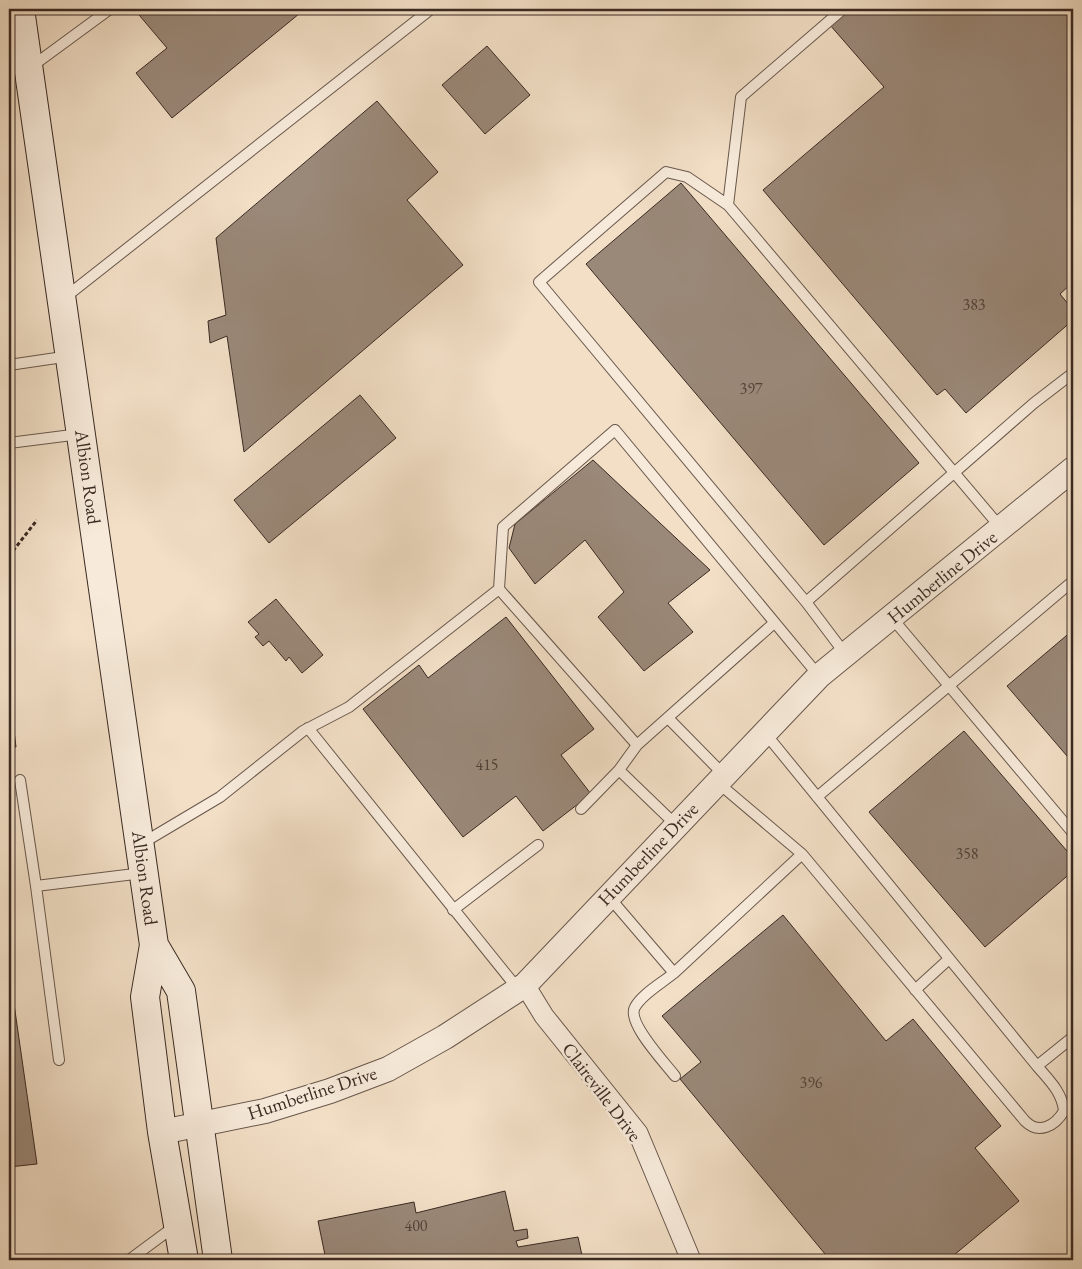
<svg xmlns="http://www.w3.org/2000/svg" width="1082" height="1269" viewBox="0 0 1082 1269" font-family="'EB Garamond',serif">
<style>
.building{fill:#9a8878;stroke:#3a2a23}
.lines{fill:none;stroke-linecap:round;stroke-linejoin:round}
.service-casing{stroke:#68574c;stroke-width:12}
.minor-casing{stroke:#68574c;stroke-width:21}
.tertiary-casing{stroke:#68574c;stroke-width:26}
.secondary-casing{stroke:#3a2a23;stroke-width:30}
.path{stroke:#3a2a23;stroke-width:3;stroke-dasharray:4 2.5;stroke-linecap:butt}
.service{stroke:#f7eada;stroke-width:10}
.minor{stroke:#f7eada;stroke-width:19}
.tertiary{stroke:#f7eada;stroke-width:24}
.secondary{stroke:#f7eada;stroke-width:28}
.labels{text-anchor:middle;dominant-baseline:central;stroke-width:5;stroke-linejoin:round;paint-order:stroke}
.number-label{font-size:16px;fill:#524238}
.street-label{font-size:19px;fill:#3a2a23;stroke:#f7eada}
</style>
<rect width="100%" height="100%" fill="#f2dfc6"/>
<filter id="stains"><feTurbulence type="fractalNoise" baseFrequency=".004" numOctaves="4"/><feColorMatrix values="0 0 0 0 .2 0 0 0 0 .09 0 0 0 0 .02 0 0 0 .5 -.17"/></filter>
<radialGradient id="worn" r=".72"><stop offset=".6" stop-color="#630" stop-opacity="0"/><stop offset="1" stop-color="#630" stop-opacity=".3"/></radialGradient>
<!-- building -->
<path class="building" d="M 134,9 L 305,9 L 172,118 L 136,73 L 167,48 Z
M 849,9 L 1073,9 L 1073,282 L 1060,294 L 1073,310 L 1073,320 L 966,413 L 945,389 L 937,395 L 763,190 L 884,87 L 830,25 Z
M 487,46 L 530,95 L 485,134 L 442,85 Z
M 377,101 L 438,172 L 407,200 L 463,265 L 244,452 L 227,336 L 210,343 L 208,321 L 226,315 L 216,238 Z
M 681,183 L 919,463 L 824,545 L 586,264 Z
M 360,395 L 396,438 L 269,543 L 234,500 Z
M 593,460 L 710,570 L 668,603 L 693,632 L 644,671 L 598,617 L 624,592 L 585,540 L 535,584 L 509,548 L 515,524 Z
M 276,599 L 323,655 L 302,673 L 289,657 L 286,661 L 269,641 L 263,646 L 255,637 L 259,634 L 248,622 Z
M 506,617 L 594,729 L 561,755 L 591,794 L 543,831 L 516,796 L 463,837 L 363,709 L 419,665 L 428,678 Z
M 1073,630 L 1073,763 L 1007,686 Z
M 9,690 L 16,747 L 9,747 Z
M 964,731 L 1073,858 L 1073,871 L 985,947 L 869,812 Z
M 783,915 L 886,1041 L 913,1019 L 1001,1126 L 975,1148 L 1019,1201 L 948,1260 L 830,1260 L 680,1079 L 701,1062 L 662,1016 Z
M 9,969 L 37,1164 L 9,1167 Z
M 505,1191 L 514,1231 L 527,1229 L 528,1238 L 516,1241 L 518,1247 L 578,1237 L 583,1260 L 326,1260 L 318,1221 L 414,1202 L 416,1213 Z"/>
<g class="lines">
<!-- service casing -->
<g class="service-casing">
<path id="service" d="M 843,9 L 741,97 L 728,205 L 1001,528
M 31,67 L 110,9
M 728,205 L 687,177 L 666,172 L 539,282 L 806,602 L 1034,403 L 1073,373
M 63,299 L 431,9
M 9,365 L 70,356
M 9,443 L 80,434
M 499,589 L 503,527 L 615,430 L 819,676
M 806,602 L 846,655
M 892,618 L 1073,833
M 668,718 L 724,775
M 308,728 L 518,989
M 765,733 L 1037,1066 L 1073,1037
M 637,745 L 774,623
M 619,770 L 676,825
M 20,780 L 36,886
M 717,782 L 802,854
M 817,797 L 1073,581
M 141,844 L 220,797 L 303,731 L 349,707 L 499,589 L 637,745 L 619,770 L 581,809
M 609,897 L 674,973 C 662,983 642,994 635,1007 C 626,1022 665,1063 675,1076
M 453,910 L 538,845
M 674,973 L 802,854 L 1025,1121 C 1039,1135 1055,1126 1064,1111 C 1062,1092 1049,1080 1037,1066
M 915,990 L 949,959
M 59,1060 L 36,886 L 143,873
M 129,1260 L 175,1226"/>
</g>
<!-- minor casing -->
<g class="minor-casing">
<path id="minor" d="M 525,985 L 544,1016 L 638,1133 L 691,1260"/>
</g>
<!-- tertiary casing -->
<g class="tertiary-casing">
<path id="tertiary" d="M 162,1132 L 265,1111 L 330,1091 L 388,1069 L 445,1037 L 525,985 L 819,676 L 1073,469"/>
</g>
<!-- secondary casing -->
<g class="secondary-casing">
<path id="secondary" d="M 20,9 L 154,945 L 145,997 L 162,1132 L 184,1260
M 154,945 L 181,991 L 218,1260"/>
</g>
<!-- path -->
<path class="path" d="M 9,556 L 37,520"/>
<!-- service -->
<use href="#service" class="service"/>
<!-- minor -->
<use href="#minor" class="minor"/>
<!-- tertiary -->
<use href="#tertiary" class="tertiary"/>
<!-- secondary -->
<use href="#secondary" class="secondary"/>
</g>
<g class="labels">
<!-- number labels -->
<g class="number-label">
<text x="974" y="304">383</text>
<text x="751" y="388">397</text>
<text x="487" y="764">415</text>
<text x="967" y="853">358</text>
<text x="811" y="1082">396</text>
<text x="416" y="1225">400</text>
</g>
<!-- street labels -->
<g class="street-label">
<text transform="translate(88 477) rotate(82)">Albion Road</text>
<text transform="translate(942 577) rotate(-39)">Humberline Drive</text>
<text transform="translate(648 854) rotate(-46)">Humberline Drive</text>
<text transform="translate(145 878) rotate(82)">Albion Road</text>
<text transform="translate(602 1092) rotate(53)">Claireville Drive</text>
<text transform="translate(312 1093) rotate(-18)">Humberline Drive</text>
</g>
</g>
<!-- margin -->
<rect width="1082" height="1269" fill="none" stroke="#f2dfc6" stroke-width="30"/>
<rect x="10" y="10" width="1062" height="1249" fill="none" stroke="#3a2a23" stroke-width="2.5"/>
<rect x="15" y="15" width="1052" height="1239" fill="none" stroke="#3a2a23"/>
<rect width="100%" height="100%" filter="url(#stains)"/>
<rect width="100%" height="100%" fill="url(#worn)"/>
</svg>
